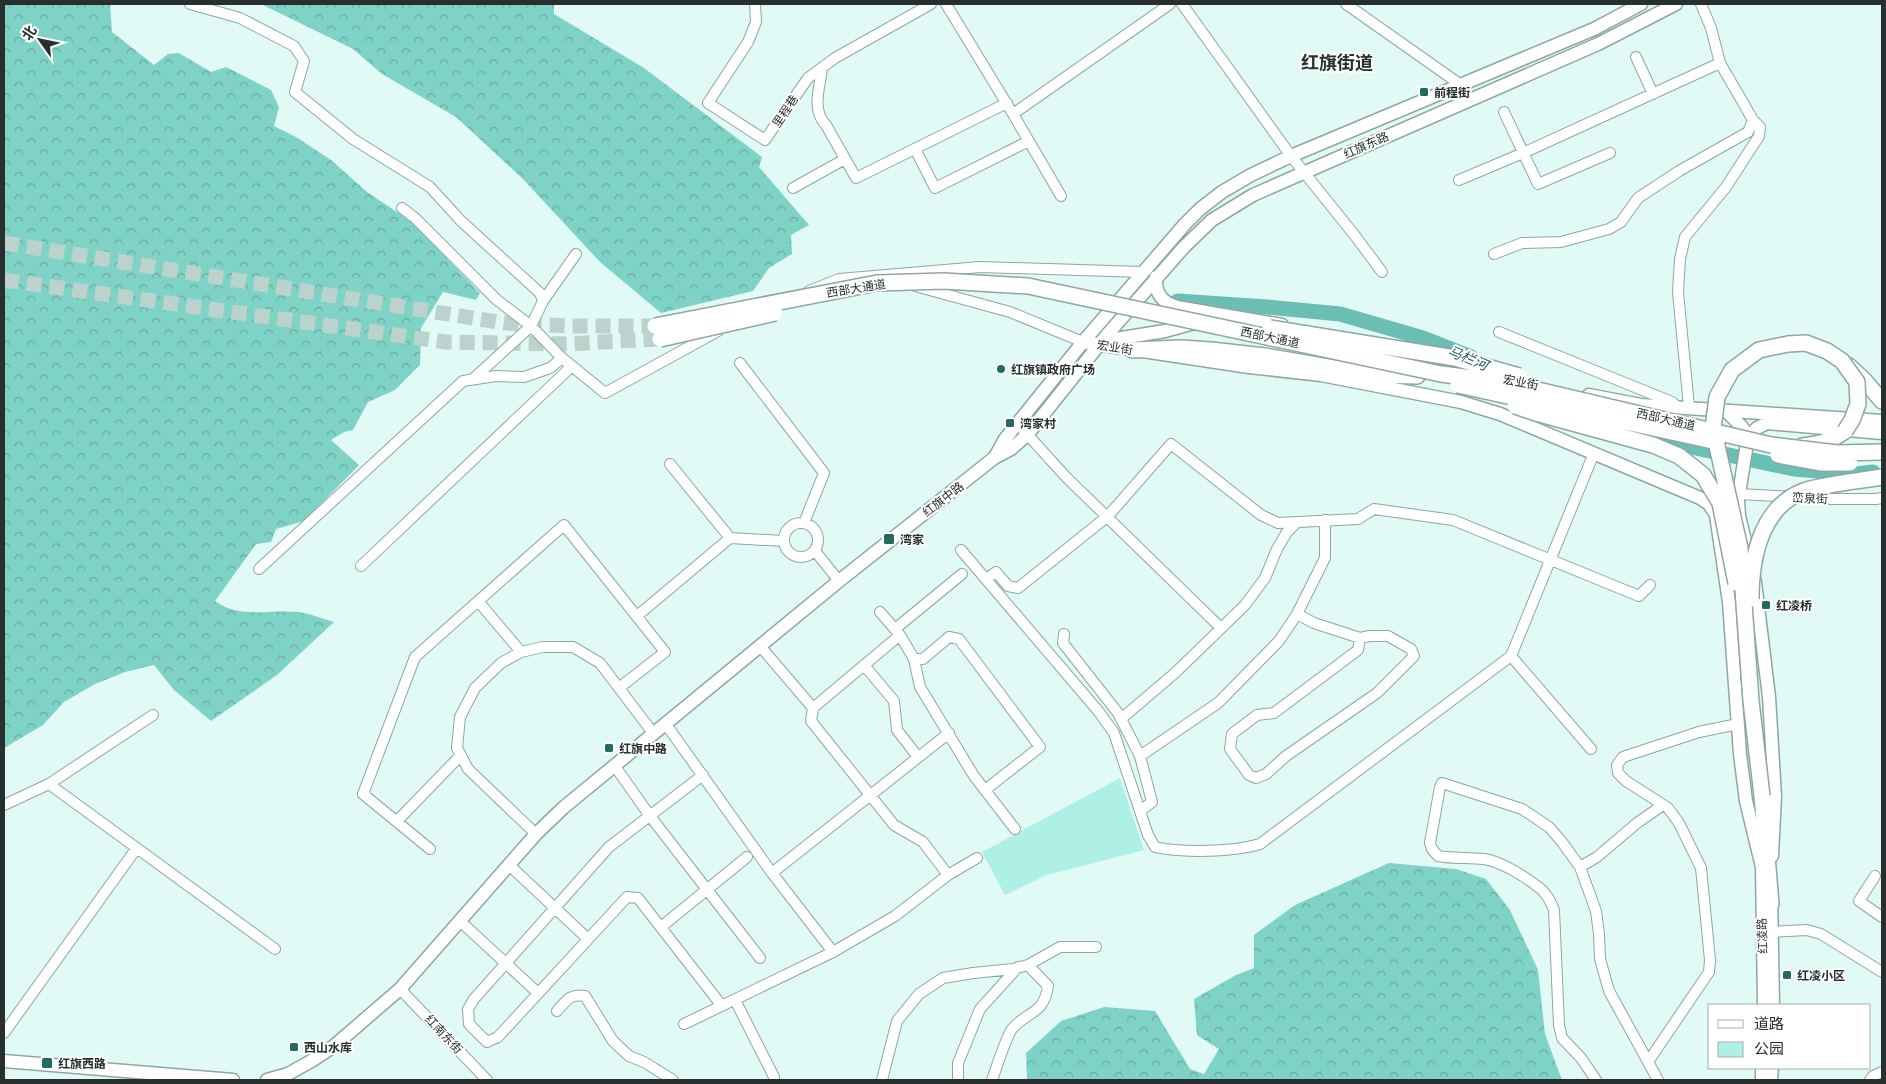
<svg xmlns="http://www.w3.org/2000/svg" width="1886" height="1084" viewBox="0 0 1886 1084" font-family="'PT Sans','Noto Sans SC',sans-serif">
<style>
.forest{fill:url(#forest-crowns)}
.park{fill:#aef0e6}
.lines{fill:none;stroke-linecap:round;stroke-linejoin:round}
.river{stroke:#6bbeb3;stroke-width:15}
.highway-tunnel{stroke:#bcd2cd;stroke-width:15;stroke-dasharray:15 8;stroke-linecap:butt}
.minor-casing{stroke:#8fa6a2;stroke-width:12}
.major-casing{stroke:#8fa6a2;stroke-width:15}
.highway-casing{stroke:#8fa6a2;stroke-width:18}
.minor{stroke:#fff;stroke-width:10}
.major{stroke:#fff;stroke-width:12}
.highway{stroke:#fff;stroke-width:15}
.highway-bridge-casing{stroke:#8fa6a2;stroke-width:18;stroke-linecap:butt}
.highway-bridge{stroke:#fff;stroke-width:15}
.poi-dot{fill:#226b62;stroke:#fff;stroke-width:2}
.labels{text-anchor:middle;dominant-baseline:central;stroke-width:4;stroke-linejoin:round;paint-order:stroke}
.poi-label{font-size:12px;font-weight:bold;fill:#27302f;stroke:#fff;text-anchor:start}
.street-label{font-size:12px;fill:#27302f;stroke:#fff}
.water-label{font-size:14px;font-style:italic;fill:#1d6159;stroke:#fff}
.district-label{font-size:18px;font-weight:bold;fill:#27302f;stroke:#fff}
</style>
<defs>
<pattern id="forest-crowns" width="20" height="18" patternUnits="userSpaceOnUse" patternTransform="scale(1.25)"><rect width="20" height="18" fill="#7fd2c6"/><path d="M2 6a3 3 0 1 1 6 0M12 15a3 3 0 1 1 6 0" fill="none" stroke="#68aba1"/></pattern>
</defs>
<rect width="100%" height="100%" fill="#e1faf5"/>
<!-- forest -->
<path class="forest" d="M 4,4 L 110,4 L 112,32 L 154,65 L 168,54 L 179,53 L 211,72 L 226,67 L 271,90 L 279,107 L 274,126 L 296,137 L 331,160 L 367,192 L 412,222 L 480,293 L 476,300 L 443,292 L 421,328 L 420,365 L 395,390 L 368,402 L 353,430 L 344,432 L 331,440 L 359,465 L 304,521 L 276,529 L 271,542 L 256,544 L 215,601 C 238,619 272,609 299,612 C 311,614 323,619 334,622 L 277,675 L 211,721 L 174,690 L 154,665 L 125,672 L 95,684 L 64,702 L 43,725 L 4,748 Z
M 261,4 L 554,4 L 554,14 L 644,68 L 762,157 L 759,167 L 809,225 L 791,235 L 792,254 L 769,268 L 753,291 L 661,313 L 600,262 L 522,178 L 456,117 L 382,74 L 353,49 Z
M 1389,863 L 1456,869 L 1486,879 L 1510,910 L 1538,970 L 1545,1034 L 1562,1080 L 1027,1080 L 1026,1053 L 1061,1021 L 1104,1007 L 1155,1011 L 1190,1069 L 1204,1074 L 1219,1049 L 1197,1035 L 1194,999 L 1236,975 L 1254,968 L 1254,935 L 1295,905 Z"/>
<!-- park -->
<path class="park" d="M 1120,778 L 1144,850 L 1047,875 L 1005,895 L 982,852 Z"/>
<g class="lines">
<!-- river -->
<path class="river" d="M 1164,309 L 1178,301 L 1267,307 L 1340,314 L 1423,338 L 1471,357
M 1646,431 L 1682,445 L 1794,469 L 1856,474 L 1873,472"/>
<!-- highway-tunnel -->
<path class="highway-tunnel" d="M 4,243 L 504,323 L 571,326 L 655,326
M 4,280 L 446,342 L 564,344 L 660,339"/>
<!-- minor casing -->
<g class="minor-casing">
<path id="minor" d="M 190,4 L 240,18 L 294,46 L 304,61 L 295,92 L 353,139 L 430,187 L 461,221 L 540,293 L 543,301 L 531,326 L 473,379
M 755,4 L 756,22 L 748,42 L 708,103 L 765,140 L 808,78 L 835,58 L 931,4
M 946,4 L 1013,114 L 1170,4
M 1182,4 L 1291,156 L 1356,237 L 1382,272
M 1346,4 L 1461,85
M 1636,57 L 1653,94
M 822,68 C 820,87 811,110 826,125 L 856,178 L 1007,103
M 1504,112 L 1538,184 L 1610,153
M 1013,114 L 1061,196
M 915,149 L 935,188 L 1029,141
M 1459,180 L 1523,153 L 1720,63
M 793,188 L 845,159
M 402,208 L 415,218 L 497,300 L 531,326 L 562,358 L 605,393 L 718,331
M 1494,254 L 1522,243 L 1561,242 L 1609,229 L 1621,222 L 1638,198 L 1679,171 L 1748,132 L 1753,120
M 915,286 L 1010,312 L 1083,342
M 809,291 L 839,279 L 980,267 L 1143,272
M 543,301 L 576,254
M 1499,332 L 1672,402 L 1677,407
M 740,363 L 824,473 L 804,523
M 1689,407 L 1678,292 L 1680,259 L 1685,237 L 1726,187 L 1759,136 L 1760,127 L 1753,120 L 1720,63 L 1711,28 L 1701,4
M 1018,424 L 1066,477 L 1221,628
M 670,464 L 730,538 L 784,541
M 1739,494 L 1832,499 L 1876,499 L 1882,498
M784 540a17 17 0 1 1 34 0a17 17 0 1 1-34 0Z
M 961,550 L 1099,712 L 1114,733 L 1148,835 L 1155,847 C 1181,853 1234,852 1260,844 L 1511,656 L 1594,453
M 815,551 L 839,581
M 361,566 L 572,366
M 259,569 L 463,381 L 496,376 L 524,377 L 550,368 L 562,358
M 986,579 L 996,572 L 1008,586 L 1018,588 L 1108,516 L 1171,444 L 1261,515 L 1278,523 L 1358,519 L 1374,509 L 1453,520 L 1639,596 L 1650,585
M 478,601 L 521,652
M 1297,614 L 1314,623 L 1360,638 L 1370,636 L 1388,636 L 1411,649 L 1414,656 L 1377,693 L 1286,756 L 1266,774 L 1256,778 L 1249,775 L 1230,749 L 1232,734 L 1257,715 L 1274,713 L 1358,650 L 1360,638
M 637,616 L 730,538
M 895,629 L 962,574
M 1064,634 L 1063,643 L 1118,713 L 1140,756 L 1152,802 L 1140,811
M 900,635 L 914,659 L 920,687 L 974,776 L 1015,829
M 760,646 L 813,708 L 900,635 L 880,612
M 1511,656 L 1591,749
M 914,659 L 923,659 L 949,637 L 959,639 L 1040,747 L 985,790
M 864,665 L 894,701 L 897,730 L 918,757
M 813,708 L 811,721 L 894,825 L 923,842 L 948,875
M 1121,719 L 1175,673 L 1245,605 L 1265,578 L 1277,549 L 1287,532 L 1297,522
M 665,723 L 772,873 L 833,952
M 1140,756 L 1218,703 L 1279,641 L 1297,614 L 1325,558 L 1325,520
M 614,765 L 650,816 L 760,958
M 703,775 L 609,847 L 474,999 L 468,1009 L 469,1024 L 487,1042 L 498,1037 L 627,897 L 638,898 L 722,1006
M 49,784 L 275,949
M 4,805 L 49,784 L 153,715
M 397,821 L 461,755
M 536,834 L 468,769 L 457,748 L 460,717 L 475,688 L 501,663 L 521,652 L 543,647 L 573,647 L 600,663 L 653,733
M 430,849 L 363,794 L 415,657 L 564,525 L 665,652 L 619,688
M 509,865 L 588,939
M 1580,867 L 1597,857 L 1637,823 L 1663,805
M 772,873 L 949,733
M 1875,876 L 1859,901 L 1882,917
M 460,921 L 538,993
M 661,927 L 747,857
M 1771,932 L 1807,930 L 1821,934 L 1882,972
M 400,989 L 487,1080
M 735,1000 L 774,1077 L 774,1080
M 557,1011 C 566,1001 570,993 585,996 L 613,1041 L 629,1056 L 644,1062 L 673,1080
M 684,1024 L 833,952 L 895,916 L 948,875 L 977,858
M 4,1033 L 136,849
M 1648,1062 L 1709,972 L 1710,960 L 1701,868 L 1679,823 L 1668,808 L 1626,781 L 1618,773 L 1617,765 L 1623,757 L 1635,753 L 1699,732 L 1738,724
M 882,1080 L 897,1021 L 919,994 L 943,978 L 973,973 L 1013,969 L 1028,965 L 1060,947 L 1096,947
M 958,1080 L 958,1063 L 980,1009 L 1018,967
M 992,1080 C 996,1069 1006,1037 1012,1029 C 1027,1011 1044,1015 1048,986 L 1028,965
M 1596,1080 L 1581,1058 L 1562,1038 L 1559,1025 L 1554,910 C 1551,902 1548,896 1542,890 C 1529,879 1501,861 1484,859 C 1469,857 1454,859 1438,856 L 1432,849 L 1430,843 L 1440,787 L 1442,783 L 1522,809 L 1549,827 L 1562,842 L 1580,867 L 1596,911 L 1599,934 L 1600,959 L 1609,991 L 1658,1080
M 1870,1080 L 1873,1076 L 1882,1072"/>
</g>
<!-- major casing -->
<g class="major-casing">
<path id="major" d="M 1156,277 C 1155,294 1162,302 1177,307 L 1282,325
M 1103,341 L 1165,331 L 1198,322
M 1083,342 L 1249,367 L 1321,375 L 1461,402 L 1500,414 L 1700,498 L 1709,504 L 1716,515 L 1729,602 L 1740,754 L 1746,801 L 1762,867 L 1764,1005
M 1393,354 L 1456,370
M 1589,395 L 1641,405 L 1882,421
M 1726,411 L 1742,427 L 1748,437
M 995,457 L 1005,439 L 1083,342 L 1185,224 L 1200,209 L 1222,192 L 1251,175 L 1291,156 L 1594,29 L 1641,4
M 1772,856 L 1775,796 L 1769,697 L 1755,582 L 1739,516 L 1738,500 L 1748,437 L 1757,428 L 1767,423 L 1882,433
M 1771,895 L 1773,1005
M 4,1061 L 233,1080
M 267,1080 L 288,1074 L 313,1060 L 334,1046 L 400,989 L 536,834 L 563,808 L 839,581 L 994,458 L 1011,449 L 1027,435 L 1106,336 L 1184,247 L 1212,220 L 1253,195 L 1598,44 L 1676,4
M 1762,1080 L 1762,1068
M 1771,1080 L 1772,1068"/>
</g>
<!-- highway casing -->
<g class="highway-casing">
<path id="highway" d="M 1132,350 L 1181,348 L 1211,350 L 1265,356 L 1375,375 L 1417,376
M 1849,366 L 1864,380 L 1882,401
M 1802,446 C 1820,444 1831,441 1845,431
M 1762,796 L 1771,904"/>
</g>
<!-- minor -->
<use href="#minor" class="minor"/>
<!-- major -->
<use href="#major" class="major"/>
<!-- highway -->
<use href="#highway" class="highway"/>
<!-- highway-bridge casing -->
<g class="highway-bridge-casing">
<path id="highway-bridge" d="M 655,326 L 877,283 L 944,281 L 1028,286 L 1441,374 L 1504,382 L 1771,445 L 1837,453 L 1882,452
M 1270,328 L 1455,358 L 1519,376
M 660,339 L 775,313
M 1458,385 L 1717,442
M 1515,406 L 1536,413 L 1653,445 L 1679,456 L 1703,475 L 1720,503 L 1736,583
M 1778,455 L 1820,463 L 1850,463
M 1751,599 C 1751,556 1762,502 1810,489 C 1834,483 1858,481 1882,477
M 1762,796 L 1751,701 L 1740,548 L 1713,428 L 1717,397 L 1732,370 L 1759,350 L 1788,344 L 1806,343 L 1827,351 L 1842,361 L 1857,382 L 1858,404 L 1852,420 L 1845,431"/>
</g>
<!-- highway-bridge -->
<use href="#highway-bridge" class="highway-bridge"/>
</g>
<!-- markers -->
<g class="poi-dot">
<rect x="1419" y="87" width="10" height="10" rx="2.5"/>
<circle cx="1001" cy="369" r="5"/>
<rect x="1005" y="418" width="10" height="10" rx="2.5"/>
<rect x="883" y="533" width="12" height="12" rx="2.5"/>
<rect x="1761" y="600" width="10" height="10" rx="2.5"/>
<rect x="604" y="743" width="10" height="10" rx="2.5"/>
<rect x="1782" y="970" width="10" height="10" rx="2.5"/>
<rect x="289" y="1042" width="10" height="10" rx="2.5"/>
<rect x="41" y="1057" width="12" height="12" rx="2.5"/>
</g>
<g class="labels">
<!-- poi labels -->
<g class="poi-label">
<text x="1434" y="92">前程街</text>
<text x="1011" y="369">红旗镇政府广场</text>
<text x="1020" y="423">湾家村</text>
<text x="900" y="539">湾家</text>
<text x="1776" y="605">红凌桥</text>
<text x="619" y="748">红旗中路</text>
<text x="1797" y="975">红凌小区</text>
<text x="304" y="1047">西山水库</text>
<text x="58" y="1063">红旗西路</text>
</g>
<!-- street labels -->
<g class="street-label">
<text transform="translate(785 111) rotate(-56)">里程巷</text>
<text transform="translate(1366 145) rotate(-24)">红旗东路</text>
<text transform="translate(856 288) rotate(-9)">西部大通道</text>
<text transform="translate(1270 337) rotate(12)">西部大通道</text>
<text transform="translate(1115 347) rotate(9)">宏业街</text>
<text transform="translate(1521 382) rotate(11)">宏业街</text>
<text transform="translate(1666 419) rotate(13)">西部大通道</text>
<text transform="translate(1810 498) rotate(3)">峦泉街</text>
<text transform="translate(943 499) rotate(-38)">红旗中路</text>
<text transform="translate(1762 936) rotate(-92)">红凌路</text>
<text transform="translate(444 1034) rotate(47)">红南东街</text>
</g>
<!-- water labels -->
<g class="water-label">
<text transform="translate(1468 358) rotate(23)">马栏河</text>
</g>
<!-- district labels -->
<g class="district-label">
<text x="1337" y="62">红旗街道</text>
</g>
</g>
<!-- border -->
<rect width="1886" height="1084" fill="none" stroke="#27302f" stroke-width="10"/>
<!-- legend -->
<rect x="1708" y="1004" width="162" height="65" fill="#ffffff" stroke="#a9acac"/>
<rect x="1718" y="1020" width="25" height="8" fill="#ffffff" stroke="#a9acac"/>
<text x="1754" y="1029" font-size="15" fill="#27302f">道路</text>
<rect x="1718" y="1042" width="25" height="15" fill="#aef0e6" stroke="#a9acac"/>
<text x="1754" y="1054" font-size="15" fill="#27302f">公园</text>
<!-- north arrow -->
<g transform="translate(40 40) rotate(303)" stroke="#ffffff" stroke-width="4" paint-order="stroke">
<path d="M0-4L9 19L0 12L-9 19Z" fill="#27302f"/>
<text y="-8" font-size="14" font-weight="bold" text-anchor="middle" fill="#27302f">北</text>
</g>
</svg>
